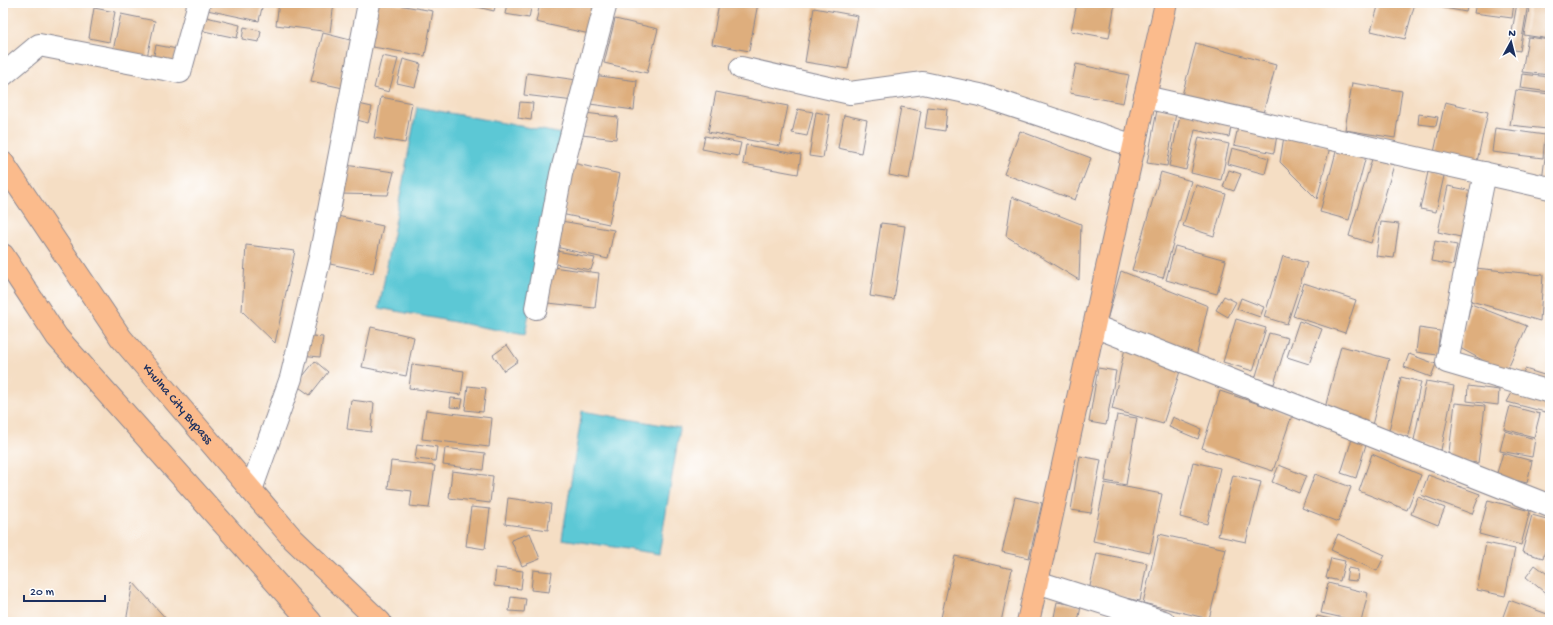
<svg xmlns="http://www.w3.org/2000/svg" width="1553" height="625" viewBox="0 0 1553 625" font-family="'Gochi Hand',sans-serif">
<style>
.water{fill:#5cc8d5;stroke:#3c7c9a}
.building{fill:#deae7d}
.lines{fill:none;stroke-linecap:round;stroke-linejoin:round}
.street-casing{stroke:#888691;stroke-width:24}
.primary-casing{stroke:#888691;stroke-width:24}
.highway-casing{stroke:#888691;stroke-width:24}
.street{stroke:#fff;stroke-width:22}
.primary{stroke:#fbbb8c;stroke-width:22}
.highway{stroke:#fbbb8c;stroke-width:22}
.labels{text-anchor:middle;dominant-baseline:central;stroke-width:3;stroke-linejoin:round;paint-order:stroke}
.street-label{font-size:13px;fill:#1b2f5e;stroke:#fff}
</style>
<rect width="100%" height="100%" fill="#fff"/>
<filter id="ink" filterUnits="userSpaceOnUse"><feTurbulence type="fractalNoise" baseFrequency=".025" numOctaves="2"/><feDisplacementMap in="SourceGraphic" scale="8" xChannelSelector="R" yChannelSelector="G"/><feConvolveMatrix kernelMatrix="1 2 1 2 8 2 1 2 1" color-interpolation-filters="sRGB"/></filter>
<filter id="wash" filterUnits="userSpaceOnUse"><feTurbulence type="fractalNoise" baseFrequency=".012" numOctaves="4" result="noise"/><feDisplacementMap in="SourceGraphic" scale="16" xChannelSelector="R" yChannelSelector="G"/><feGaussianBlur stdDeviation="0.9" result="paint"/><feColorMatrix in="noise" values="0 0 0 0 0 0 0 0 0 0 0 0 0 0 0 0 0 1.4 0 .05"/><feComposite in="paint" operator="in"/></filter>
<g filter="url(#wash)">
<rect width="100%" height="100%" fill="#f5dec4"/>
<!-- water -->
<path class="water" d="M 417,107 L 563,134 L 525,335 L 379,308 Z
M 582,411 L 680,428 L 659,554 L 562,539 Z"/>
<g id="blocks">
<!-- building -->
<path class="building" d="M 209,3 L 263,3 L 259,21 L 207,10 Z
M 279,3 L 334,3 L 330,32 L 276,25 Z
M 375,3 L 387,3 L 433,11 L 425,56 L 367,46 Z
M 461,3 L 496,3 L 494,11 Z
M 507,3 L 532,3 L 529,18 L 505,14 Z
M 540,3 L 601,3 L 594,35 L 536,22 Z
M 719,3 L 758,3 L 749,51 L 712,44 Z
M 1077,3 L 1115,3 L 1109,38 L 1071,31 Z
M 1379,3 L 1415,3 L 1405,39 L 1371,31 Z
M 1418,3 L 1468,3 L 1466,12 Z
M 1476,3 L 1514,3 L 1512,18 L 1474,13 Z
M 1517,3 L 1528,3 L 1520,51 L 1509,49 Z
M 1530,3 L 1550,3 L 1550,39 L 1524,35 Z
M 94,8 L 115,12 L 109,42 L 89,38 Z
M 814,8 L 858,16 L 848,69 L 805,62 Z
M 121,14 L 155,21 L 147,57 L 113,50 Z
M 202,16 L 240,25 L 237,38 L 199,30 Z
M 615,19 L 658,29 L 647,73 L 604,63 Z
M 244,27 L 261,31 L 259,42 L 242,39 Z
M 323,33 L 354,41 L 343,88 L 311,81 Z
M 1528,37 L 1550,40 L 1550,75 L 1522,72 Z
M 1196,43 L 1276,65 L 1262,117 L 1182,95 Z
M 156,45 L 177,49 L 174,64 L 153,60 Z
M 382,56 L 398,59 L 389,92 L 374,88 Z
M 403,59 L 421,64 L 415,87 L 397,83 Z
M 1076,64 L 1129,75 L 1123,103 L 1070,93 Z
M 527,73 L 577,80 L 574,101 L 524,95 Z
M 1522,74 L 1550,77 L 1550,92 L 1520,88 Z
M 593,75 L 637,81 L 634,110 L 590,104 Z
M 1352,83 L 1402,91 L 1395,138 L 1345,130 Z
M 1516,90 L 1550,94 L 1547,129 L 1510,125 Z
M 716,92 L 788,106 L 780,146 L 708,132 Z
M 381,97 L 412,103 L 405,143 L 374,138 Z
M 520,102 L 533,103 L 531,120 L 518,118 Z
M 1445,102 L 1488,112 L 1476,166 L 1433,157 Z
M 354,103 L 372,107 L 368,123 L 350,118 Z
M 901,107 L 921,111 L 909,179 L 889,175 Z
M 928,107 L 947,109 L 945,131 L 925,128 Z
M 798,109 L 813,112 L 807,136 L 792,133 Z
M 1157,110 L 1176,113 L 1167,166 L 1147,163 Z
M 816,112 L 830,115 L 823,158 L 809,156 Z
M 1181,112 L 1232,122 L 1229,137 L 1195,130 L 1186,170 L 1169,166 Z
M 585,113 L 618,117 L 616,139 L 582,135 Z
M 1419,114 L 1438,117 L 1436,126 L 1418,124 Z
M 844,115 L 867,120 L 861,153 L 838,148 Z
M 1238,127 L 1277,135 L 1274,153 L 1234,145 Z
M 1495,128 L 1545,135 L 1543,158 L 1492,152 Z
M 1020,131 L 1091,158 L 1075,200 L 1004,174 Z
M 1548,134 L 1550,134 L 1550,182 L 1542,181 Z
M 705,136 L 741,143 L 738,156 L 702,149 Z
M 1284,136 L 1330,147 L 1317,199 L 1280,162 Z
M 1199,137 L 1229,144 L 1221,180 L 1191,173 Z
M 746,145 L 801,155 L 798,174 L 743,164 Z
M 1232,148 L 1269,158 L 1265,174 L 1228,164 Z
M 1337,148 L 1366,156 L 1349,220 L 1320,212 Z
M 1372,159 L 1394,165 L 1371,243 L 1349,236 Z
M 573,163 L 620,174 L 609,224 L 561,214 Z
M 338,164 L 394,172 L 388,195 L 339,194 Z
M 1229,170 L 1241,174 L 1234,191 L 1223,187 Z
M 1161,172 L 1191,181 L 1163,278 L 1132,270 Z
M 1428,172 L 1444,176 L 1436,212 L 1420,209 Z
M 1196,185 L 1226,194 L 1214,236 L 1183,226 Z
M 1448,186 L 1473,191 L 1465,238 L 1438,232 Z
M 1012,197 L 1081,224 L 1079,280 L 1006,236 Z
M 328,214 L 383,226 L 373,273 L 330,264 Z
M 561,221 L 614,230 L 608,259 L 556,247 Z
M 1381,222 L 1399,224 L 1394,258 L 1376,256 Z
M 881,223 L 905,226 L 894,300 L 870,296 Z
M 1435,241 L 1457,245 L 1453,265 L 1431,261 Z
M 246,245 L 295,251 L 275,343 L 242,311 Z
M 1175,246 L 1226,260 L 1217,294 L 1166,280 Z
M 551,250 L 595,258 L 591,270 L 549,263 Z
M 1283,256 L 1307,263 L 1287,324 L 1264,317 Z
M 552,267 L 599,273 L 595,308 L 548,303 Z
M 1475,268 L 1543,275 L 1540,321 L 1471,301 Z
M 1121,271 L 1208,306 L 1196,357 L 1107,320 Z
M 1304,283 L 1356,300 L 1345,333 L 1293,316 Z
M 1224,296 L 1236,302 L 1228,317 L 1216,310 Z
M 1241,298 L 1264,307 L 1260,317 L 1237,309 Z
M 1471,304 L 1527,326 L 1506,373 L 1460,348 Z
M 1236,319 L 1266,328 L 1253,371 L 1223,362 Z
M 1299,321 L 1322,329 L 1309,364 L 1287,357 Z
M 371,327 L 414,337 L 406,376 L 362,367 Z
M 1419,328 L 1440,331 L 1437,355 L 1416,352 Z
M 1269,333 L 1288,338 L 1274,384 L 1255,379 Z
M 303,335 L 323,337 L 320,357 L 301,355 Z
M 507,345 L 518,361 L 504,371 L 493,355 Z
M 1341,346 L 1389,359 L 1372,425 L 1324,412 Z
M 1125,348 L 1182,365 L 1163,424 L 1112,409 Z
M 1409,354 L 1436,364 L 1431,377 L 1404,367 Z
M 315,361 L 328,372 L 310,395 L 296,385 Z
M 412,364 L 464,371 L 461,395 L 409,388 Z
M 1098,368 L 1116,371 L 1106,425 L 1089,422 Z
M 1525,369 L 1550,377 L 1550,390 L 1545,412 L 1507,402 Z
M 1401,377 L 1421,382 L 1408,439 L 1388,435 Z
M 1426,381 L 1454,386 L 1441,450 L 1413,445 Z
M 468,386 L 486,388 L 483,412 L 465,410 Z
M 1468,386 L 1499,390 L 1498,405 L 1467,401 Z
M 1220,391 L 1292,415 L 1273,471 L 1202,448 Z
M 451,398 L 463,399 L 461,408 L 450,407 Z
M 351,400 L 374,403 L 371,432 L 347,429 Z
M 1455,403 L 1485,406 L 1478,463 L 1448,460 Z
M 1510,406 L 1540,414 L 1534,437 L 1504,429 Z
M 426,410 L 492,418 L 489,447 L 422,439 Z
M 1117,415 L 1137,418 L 1126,485 L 1105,481 Z
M 1173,417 L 1201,429 L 1198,439 L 1169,427 Z
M 1505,431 L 1535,439 L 1532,457 L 1500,451 Z
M 1353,436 L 1367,441 L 1356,478 L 1341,473 Z
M 417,444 L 437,447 L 435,461 L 415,459 Z
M 445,448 L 485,453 L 483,470 L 443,465 Z
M 1503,453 L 1532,461 L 1527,483 L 1496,476 Z
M 1372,454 L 1421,475 L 1407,510 L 1359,491 Z
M 1080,456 L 1101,460 L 1091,513 L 1071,510 Z
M 391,461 L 435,466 L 429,508 L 410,506 L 412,491 L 388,488 Z
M 1193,462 L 1220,468 L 1207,524 L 1180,517 Z
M 1279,465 L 1306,476 L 1299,493 L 1272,482 Z
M 452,471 L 493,476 L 490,503 L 449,498 Z
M 1315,474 L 1351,487 L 1338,522 L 1302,508 Z
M 1233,475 L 1261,482 L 1246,542 L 1218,536 Z
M 1428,475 L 1480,494 L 1472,514 L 1421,495 Z
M 1105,483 L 1162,494 L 1150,553 L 1093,541 Z
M 1015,497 L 1042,503 L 1029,558 L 1002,552 Z
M 1418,497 L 1445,508 L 1438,525 L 1411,514 Z
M 508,498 L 551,504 L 548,530 L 505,524 Z
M 1488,500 L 1530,511 L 1521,545 L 1479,534 Z
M 471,507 L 490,509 L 485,549 L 466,546 Z
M 1532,515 L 1550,520 L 1550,533 L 1543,558 L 1522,552 Z
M 530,533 L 540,559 L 522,566 L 511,540 Z
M 1159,534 L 1226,549 L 1209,619 L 1143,603 Z
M 1338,534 L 1385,555 L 1377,571 L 1331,550 Z
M 1486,543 L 1515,549 L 1505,596 L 1477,590 Z
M 1097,553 L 1147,563 L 1140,601 L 1089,591 Z
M 955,556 L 1012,569 L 1001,622 L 940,622 Z
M 1331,558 L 1345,561 L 1340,581 L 1326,578 Z
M 1535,565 L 1550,576 L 1549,596 L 1526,577 Z
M 496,568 L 523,571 L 521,589 L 494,586 Z
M 1348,568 L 1358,570 L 1357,581 L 1346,580 Z
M 533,570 L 552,572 L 549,592 L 531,590 Z
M 133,582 L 169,622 L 126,622 Z
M 1328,583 L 1368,593 L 1361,622 L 1321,613 Z
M 511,597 L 526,599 L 524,612 L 509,611 Z
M 1509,600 L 1550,615 L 1550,622 L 1501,622 Z
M 1057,602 L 1081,606 L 1078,622 L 1053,622 Z
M 1317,616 L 1339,621 L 1339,622 L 1315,622 Z"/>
</g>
</g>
<g filter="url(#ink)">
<use href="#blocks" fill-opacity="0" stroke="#888691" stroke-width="1"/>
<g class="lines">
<!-- street casing -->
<g class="street-casing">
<path id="street" d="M 741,68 L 850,93 L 923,83 L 980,95 L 1134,146
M 3,75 L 39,45 L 180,72 L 199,3
M 1145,97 L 1550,188
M 1485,173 L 1447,362 L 1550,392
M 536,308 L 561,174 L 606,3
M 1094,326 L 1550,506
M 251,490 L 291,378 L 320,257 L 369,3
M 1037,582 L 1164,622"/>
</g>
<!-- primary casing -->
<g class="primary-casing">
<path id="primary" d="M 1028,622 L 1166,3"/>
</g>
<!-- highway casing -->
<g class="highway-casing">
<g id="highway">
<path id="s1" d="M 3,163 L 121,338 L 293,539 L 380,622"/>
<path d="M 3,255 L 57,337 L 311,622"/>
</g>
</g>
<!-- street -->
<use href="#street" class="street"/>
<!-- primary -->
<use href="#primary" class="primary"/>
<!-- highway -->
<use href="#highway" class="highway"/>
</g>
</g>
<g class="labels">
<!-- street labels -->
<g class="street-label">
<text stroke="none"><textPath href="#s1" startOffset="298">Khulna City Bypass</textPath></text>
</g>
</g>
<!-- margin -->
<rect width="1553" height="625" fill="none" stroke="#fff" stroke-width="16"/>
<!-- north arrow -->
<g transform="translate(1511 42) rotate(7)" stroke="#ffffff" stroke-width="3" paint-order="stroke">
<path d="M0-3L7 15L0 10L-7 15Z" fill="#1b2f5e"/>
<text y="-6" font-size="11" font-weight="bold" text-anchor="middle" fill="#1b2f5e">N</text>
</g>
<!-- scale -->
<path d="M24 595v6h81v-6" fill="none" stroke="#1b2f5e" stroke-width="2"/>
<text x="30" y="595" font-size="12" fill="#1b2f5e" stroke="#ffffff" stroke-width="3" paint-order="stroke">20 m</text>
</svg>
